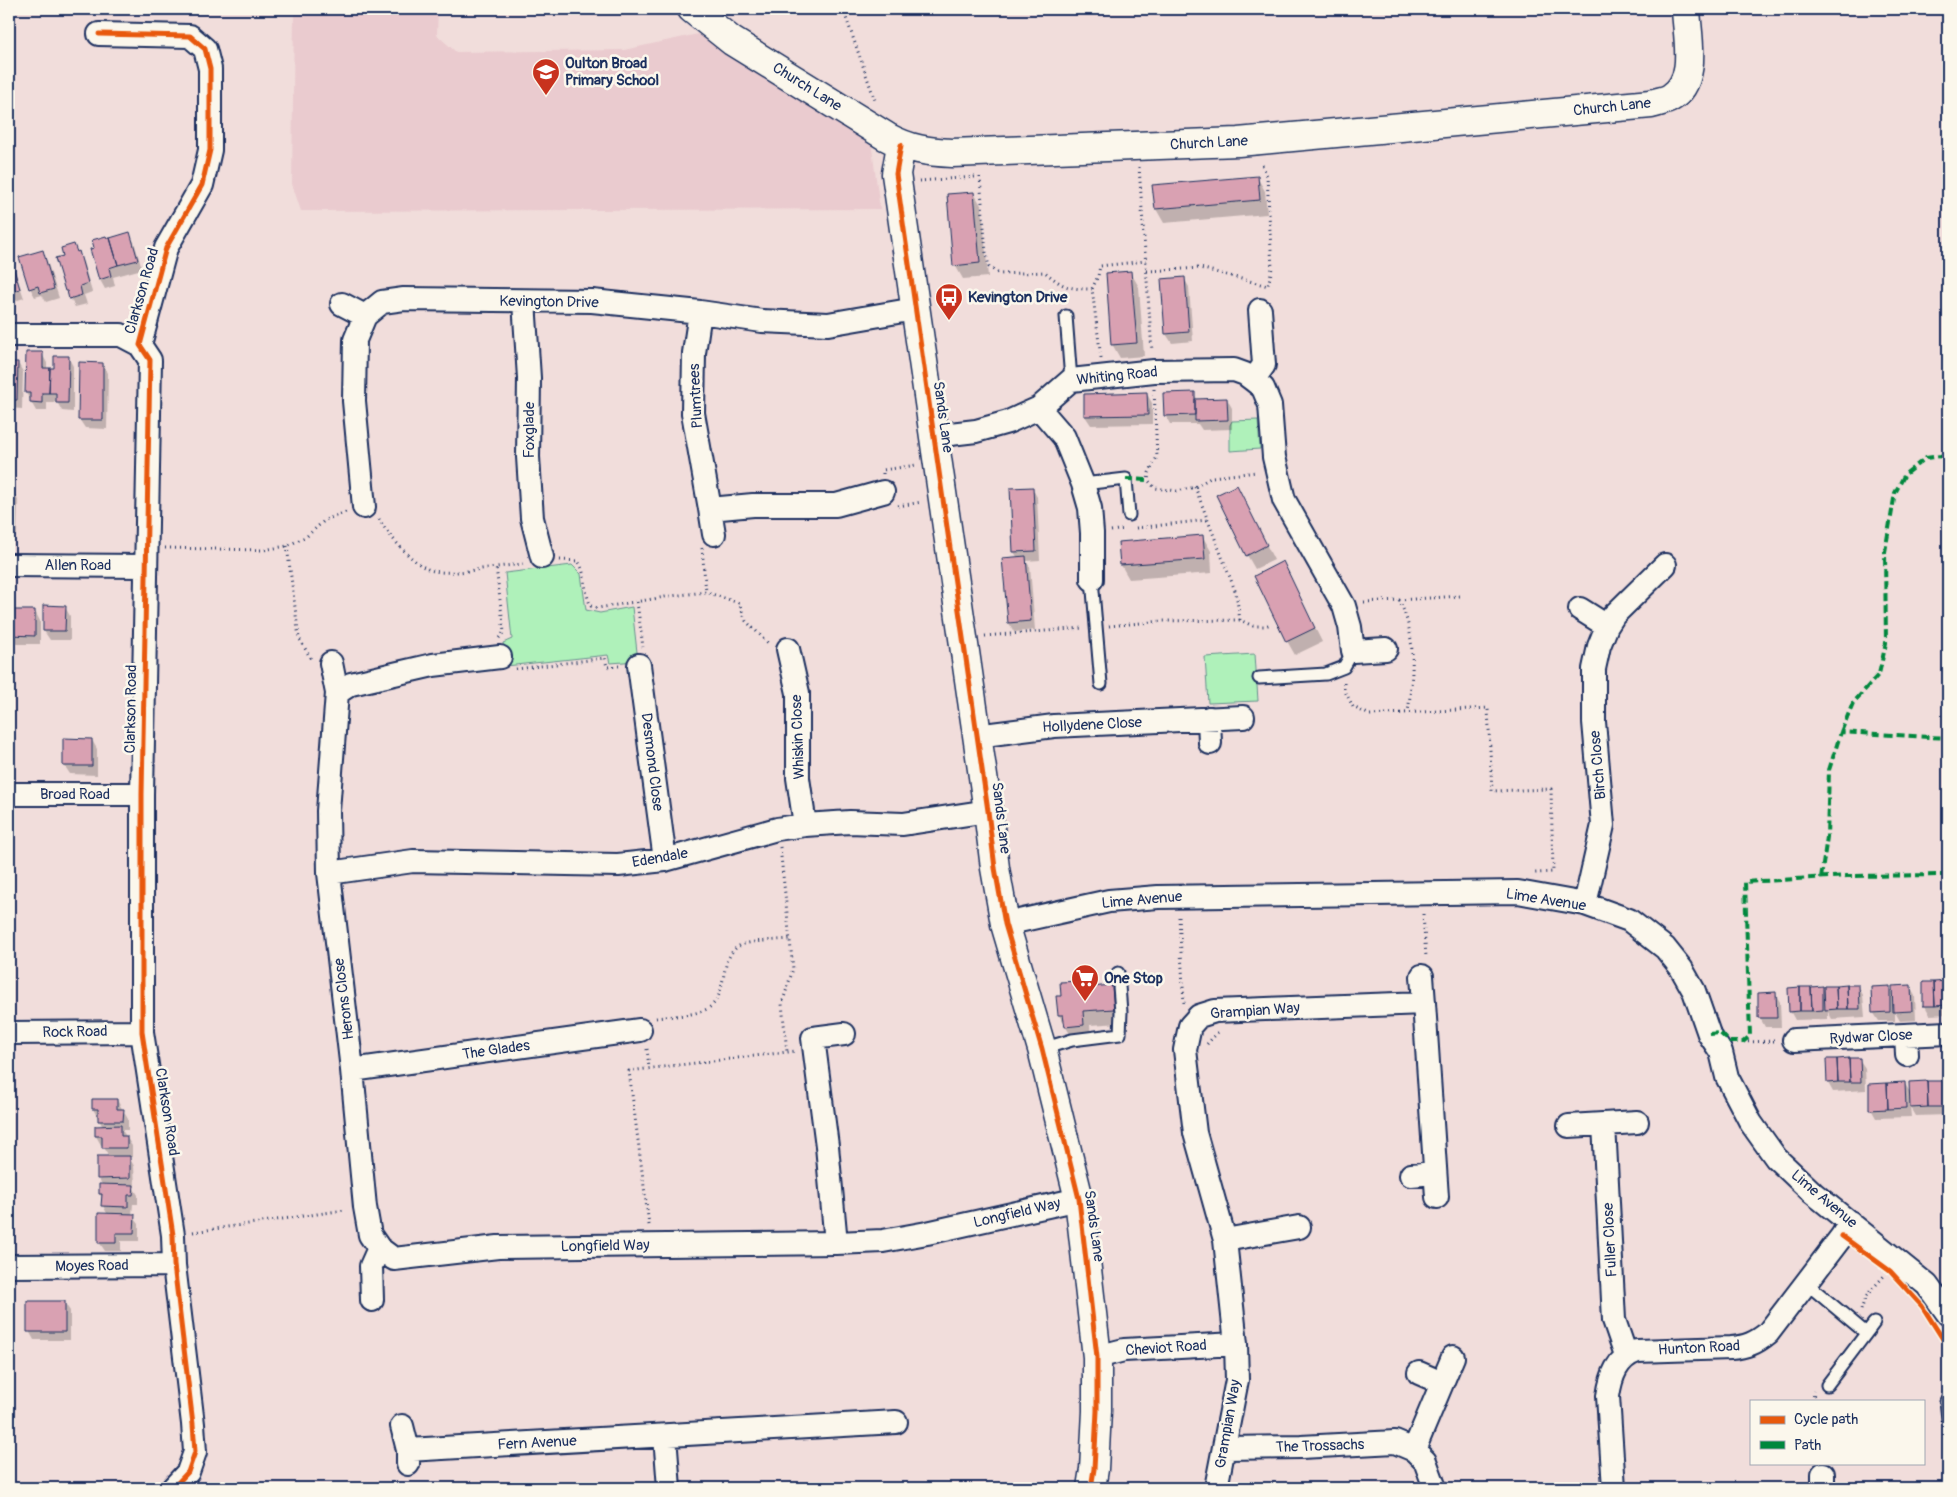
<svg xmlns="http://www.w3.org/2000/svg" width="1957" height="1497" viewBox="0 0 1957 1497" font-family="Pangolin,sans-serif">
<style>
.built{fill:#eacbcf}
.green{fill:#aff1ba;stroke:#65908c}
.shadow{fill:#0003}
.building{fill:#d9a1b2;stroke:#1b2f5e}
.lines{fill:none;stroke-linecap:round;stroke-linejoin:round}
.service-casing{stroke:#1b2f5e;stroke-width:15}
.minor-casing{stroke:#1b2f5e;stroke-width:26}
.tertiary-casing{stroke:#1b2f5e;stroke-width:31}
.path{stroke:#1b2f5e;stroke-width:3;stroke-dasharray:1 4;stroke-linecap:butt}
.service{stroke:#fbf7ec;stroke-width:11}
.minor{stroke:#fbf7ec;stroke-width:22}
.tertiary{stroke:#fbf7ec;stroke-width:28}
.quiet{stroke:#00873e;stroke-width:4;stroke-dasharray:8 4;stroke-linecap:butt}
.cycleway-casing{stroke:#fbf7ec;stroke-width:8}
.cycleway{stroke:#e8590c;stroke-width:5}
.labels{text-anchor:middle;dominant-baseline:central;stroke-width:5;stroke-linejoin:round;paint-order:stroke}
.poi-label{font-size:15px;font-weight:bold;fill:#1b2f5e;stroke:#fbf7ec;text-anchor:start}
.street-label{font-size:15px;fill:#1b2f5e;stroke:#fbf7ec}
</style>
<rect width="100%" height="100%" fill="#f1dddb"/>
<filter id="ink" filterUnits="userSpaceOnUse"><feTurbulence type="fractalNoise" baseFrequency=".02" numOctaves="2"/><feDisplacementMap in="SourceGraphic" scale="10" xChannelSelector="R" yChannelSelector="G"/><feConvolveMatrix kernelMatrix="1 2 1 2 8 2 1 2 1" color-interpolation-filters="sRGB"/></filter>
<g filter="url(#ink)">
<!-- built -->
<path class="built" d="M 294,9 L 438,9 L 437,35 L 456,52 L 624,50 L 698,34 L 871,141 L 880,209 L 301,211 L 292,184 Z"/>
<!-- green -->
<path class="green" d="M 1258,420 L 1260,449 L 1230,451 L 1230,425 L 1232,421 Z
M 572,565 L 581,574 L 586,610 L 600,613 L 632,607 L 638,661 L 610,663 L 608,655 L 506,666 L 503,643 L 512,639 L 505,573 Z
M 1255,654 L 1258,701 L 1208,703 L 1205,657 Z"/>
<!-- shadow -->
<path class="shadow" d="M 1257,177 L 1265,191 L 1267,214 L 1164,223 L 1156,209 Z
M 974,193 L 982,207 L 988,277 L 963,279 L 955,265 Z
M 129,233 L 134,242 L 142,269 L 113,277 L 115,286 L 105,289 L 100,280 L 96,248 L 107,240 Z
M 74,246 L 83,262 L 92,292 L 84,295 L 87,304 L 75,307 L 66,291 L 65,257 Z
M 42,252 L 47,261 L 59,298 L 46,302 L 42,295 L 35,297 L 30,288 Z
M 12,268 L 17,277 L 24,298 L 9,303 L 9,269 Z
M 1131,273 L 1139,287 L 1144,356 L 1120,358 L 1112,344 Z
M 1184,278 L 1189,287 L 1193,341 L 1172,343 L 1166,334 Z
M 42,354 L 47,363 L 47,369 L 55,369 L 68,357 L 73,366 L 73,412 L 62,411 L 57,402 L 47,402 L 47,411 L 36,411 L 26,393 Z
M 9,363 L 18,363 L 23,372 L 22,409 L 9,408 Z
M 103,364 L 108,373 L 107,429 L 85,428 L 79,419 Z
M 1147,394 L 1152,403 L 1152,424 L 1091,425 L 1085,416 L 1085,395 Z
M 1194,394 L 1198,400 L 1227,399 L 1232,408 L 1232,429 L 1202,430 L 1198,424 L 1170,424 L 1165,415 Z
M 1032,488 L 1037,497 L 1040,560 L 1026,561 L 1030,567 L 1035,630 L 1014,632 L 1009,623 L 1018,558 L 1014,552 Z
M 9,490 L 13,491 L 18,500 L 17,535 L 9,535 Z
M 1244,500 L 1274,560 L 1255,569 L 1247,555 Z
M 1203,537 L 1211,551 L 1212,573 L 1129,579 L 1121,565 L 1119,543 Z
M 1283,563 L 1322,642 L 1295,655 L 1287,641 Z
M 65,607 L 70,616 L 70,640 L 50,640 L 44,631 Z
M 35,611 L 40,621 L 40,644 L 16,644 L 10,635 Z
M 92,740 L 97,749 L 97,775 L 70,774 L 64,765 Z
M 1079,982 L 1083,989 L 1111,986 L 1119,1000 L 1121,1023 L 1090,1025 L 1091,1039 L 1074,1041 L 1059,1015 Z
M 1948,982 L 1948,1014 L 1930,1015 L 1925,1006 L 1924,983 Z
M 1858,986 L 1863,995 L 1865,1017 L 1832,1019 L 1828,1012 L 1828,1019 L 1795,1020 L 1790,1011 L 1822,987 L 1826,994 Z
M 1889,987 L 1894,996 L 1910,987 L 1915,996 L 1916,1020 L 1900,1021 L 1895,1012 L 1895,1021 L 1879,1021 L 1873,1012 Z
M 1775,993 L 1780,1002 L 1781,1027 L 1765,1027 L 1760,1018 Z
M 1859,1059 L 1865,1068 L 1866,1090 L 1833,1092 L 1828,1083 Z
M 1945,1082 L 1948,1087 L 1948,1115 L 1916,1116 L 1910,1106 L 1911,1117 L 1876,1118 L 1871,1109 L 1905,1084 L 1911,1094 Z
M 117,1100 L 128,1119 L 128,1130 L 122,1130 L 132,1146 L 132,1157 L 129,1157 L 134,1166 L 135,1187 L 133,1187 L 138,1195 L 138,1204 L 133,1204 L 132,1215 L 139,1224 L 139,1241 L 121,1241 L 121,1251 L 105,1251 L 99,1242 L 108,1215 L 103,1206 L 103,1199 L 100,1194 L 100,1185 L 103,1186 L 99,1179 L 109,1157 L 103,1145 L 101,1145 L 96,1136 L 103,1127 L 93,1109 Z
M 64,1302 L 70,1311 L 70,1340 L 34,1340 L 29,1331 Z"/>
<!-- building -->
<path class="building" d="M 1258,176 L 1260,200 L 1155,209 L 1152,185 Z
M 974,192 L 980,263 L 953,266 L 947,194 Z
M 130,232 L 138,260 L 118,265 L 110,238 Z
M 106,236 L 107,238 L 110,238 L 118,265 L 109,268 L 111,276 L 99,280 L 90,249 L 94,248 L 92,240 Z
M 74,244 L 77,252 L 79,251 L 88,283 L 80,286 L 82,295 L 69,299 L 67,291 L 65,291 L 55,258 L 63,256 L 61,248 Z
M 43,250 L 54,289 L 40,293 L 38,286 L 29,289 L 19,257 Z
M 13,266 L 20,289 L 9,293 L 9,268 Z
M 1131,271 L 1137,343 L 1111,345 L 1106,273 Z
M 1185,277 L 1189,332 L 1165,334 L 1161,279 Z
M 26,352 L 43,352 L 43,368 L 50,368 L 49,393 L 42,393 L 42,403 L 30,402 L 30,393 L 25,393 Z
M 54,356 L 69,356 L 68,403 L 56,403 L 56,393 L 49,393 L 50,368 L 54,368 Z
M 9,362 L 18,362 L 17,400 L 9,400 Z
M 79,362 L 103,363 L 103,420 L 78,420 Z
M 1147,392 L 1148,415 L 1084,416 L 1084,394 Z
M 1195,392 L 1195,415 L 1164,416 L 1163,393 Z
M 1227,398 L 1228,420 L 1195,421 L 1195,399 Z
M 1237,485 L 1267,545 L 1246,556 L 1216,495 Z
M 1033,487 L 1036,551 L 1013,552 L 1010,488 Z
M 9,489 L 14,489 L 12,526 L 9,526 Z
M 1203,535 L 1205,559 L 1120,565 L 1118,542 Z
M 1026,556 L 1031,621 L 1008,623 L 1002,558 Z
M 1283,561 L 1315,628 L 1286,642 L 1254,576 Z
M 43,605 L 66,606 L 65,631 L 43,631 Z
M 9,610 L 35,610 L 35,636 L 9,635 Z
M 63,738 L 92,739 L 92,766 L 63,766 Z
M 1080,981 L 1080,988 L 1112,985 L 1114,1009 L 1083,1011 L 1084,1025 L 1065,1027 L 1063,1015 L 1058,1015 L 1056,996 L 1061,996 L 1060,982 Z
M 1946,981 L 1948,981 L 1948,1005 L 1946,1005 Z
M 1946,981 L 1946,1005 L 1935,1006 L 1934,982 Z
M 1923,982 L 1934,982 L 1935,1006 L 1923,1006 Z
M 1847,985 L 1859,985 L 1860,1009 L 1848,1009 Z
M 1847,985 L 1848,1009 L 1837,1009 L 1836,986 Z
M 1911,985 L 1912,1011 L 1893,1012 L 1892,986 Z
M 1823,986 L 1823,1010 L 1812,1011 L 1811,987 Z
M 1824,986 L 1836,986 L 1837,1009 L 1825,1010 Z
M 1890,986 L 1890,1012 L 1872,1013 L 1871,987 Z
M 1800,987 L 1811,987 L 1812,1011 L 1800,1011 Z
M 1800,987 L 1800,1011 L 1789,1012 L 1788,988 Z
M 1776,992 L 1777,1018 L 1758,1018 L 1758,993 Z
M 1849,1058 L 1860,1058 L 1861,1082 L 1850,1082 Z
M 1849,1058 L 1850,1082 L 1838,1082 L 1837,1059 Z
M 1826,1059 L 1837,1059 L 1838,1082 L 1827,1083 Z
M 1927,1081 L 1946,1081 L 1947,1107 L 1928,1107 Z
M 1927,1081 L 1928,1107 L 1910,1108 L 1909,1082 Z
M 1905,1082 L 1906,1108 L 1888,1109 L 1887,1083 Z
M 1887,1083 L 1888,1109 L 1869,1110 L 1869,1084 Z
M 92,1099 L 117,1099 L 117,1109 L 124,1109 L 123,1121 L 98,1121 L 98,1109 L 92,1109 Z
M 121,1125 L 121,1136 L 127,1136 L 127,1148 L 102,1148 L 102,1136 L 95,1136 L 95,1126 Z
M 97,1156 L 130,1156 L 130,1178 L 97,1179 Z
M 99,1184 L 134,1185 L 133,1195 L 128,1195 L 128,1207 L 101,1206 L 102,1194 L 99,1194 Z
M 98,1213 L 135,1214 L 134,1233 L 116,1233 L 116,1243 L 98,1243 Z
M 27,1301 L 65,1301 L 65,1332 L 27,1332 Z"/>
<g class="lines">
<!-- service casing -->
<g class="service-casing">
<path id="service" d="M 1066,316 L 1071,380
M 1083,484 L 1126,479 L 1129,515
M 1092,579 L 1101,684
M 1259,678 L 1326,674 L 1344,667 L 1353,651
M 1042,1049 L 1072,1040 L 1120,1034 L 1121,1012 L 1118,973
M 1806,1283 L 1866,1333
M 1827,1385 L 1874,1323
M 1948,1397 L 1946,1401 L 1948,1419"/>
</g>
<!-- minor casing -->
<g class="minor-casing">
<path id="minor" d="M 99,34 L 190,36 L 205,49 L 210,69 L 210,150 L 202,185 L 166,248 L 140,345 L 150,360 L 142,794 L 142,1032 L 173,1235 L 174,1265 L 193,1424 L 195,1452 L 188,1472 L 173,1488
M 524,301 L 529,378 L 528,457 L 532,518 L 542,557
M 342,304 L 365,316
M 1260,310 L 1264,365 L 1253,380 L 1263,388 L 1270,405 L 1274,457 L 1284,500 L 1344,606 L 1350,627 L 1353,651 L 1386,649
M 700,312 L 694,353 L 693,413 L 710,509 L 753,505 L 836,505 L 883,492
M 9,335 L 121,335 L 140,345
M 1039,408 L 1064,437 L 1083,484 L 1090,508 L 1092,533 L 1092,579
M 933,436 L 976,431 L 1008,422 L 1039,408 L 1071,380 L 1154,371 L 1234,370 L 1245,374 L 1253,380
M 364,507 L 354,401 L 355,340 L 365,316 L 382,302 L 404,299 L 592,301 L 700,312 L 762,321 L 828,324 L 915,309
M 710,509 L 714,534
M 9,565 L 146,566
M 1580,609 L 1607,626
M 788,649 L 798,693 L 798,778 L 805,825
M 331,663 L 337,693
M 639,665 L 665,860
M 1209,718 L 1210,743
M 976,736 L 1054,726 L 1243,717
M 9,794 L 142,794
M 329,873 L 413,861 L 618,865 L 665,860 L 777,829 L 805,825 L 850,822 L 903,824 L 988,811
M 1585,904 L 1603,825 L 1594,722 L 1594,669 L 1599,646 L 1607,626 L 1614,615 L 1665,565
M 1005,924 L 1109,901 L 1158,897 L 1518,892 L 1585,904 L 1629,920 L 1665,948 L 1681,968 L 1694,991 L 1709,1034 L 1721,1052 L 1727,1077 L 1751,1123 L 1776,1158 L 1813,1193 L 1927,1285 L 1948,1314
M 1422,976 L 1424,1003
M 9,1033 L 142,1032
M 1906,1035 L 1907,1055
M 1794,1040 L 1948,1033
M 352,1070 L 640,1030
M 1604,1124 L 1614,1320 L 1626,1355
M 1569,1126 L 1637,1122
M 1411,1175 L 1435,1173
M 1225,1240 L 1299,1227
M 836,1243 L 827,1146 L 813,1038 L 844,1034
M 379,1248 L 394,1259 L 498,1247 L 836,1243 L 883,1241 L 927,1233 L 1079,1199
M 9,1266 L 174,1265
M 372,1300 L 371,1266 L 379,1248 L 370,1235 L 365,1207 L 352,1070 L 329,873 L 328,811 L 337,693 L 351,684 L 433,665 L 500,657
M 1097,1357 L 1124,1350 L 1236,1344
M 1419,1373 L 1442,1383
M 402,1426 L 408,1450
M 665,1436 L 669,1488
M 1225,1448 L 1301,1447 L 1395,1442 L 1414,1450 L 1425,1461 L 1435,1488
M 1414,1450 L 1453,1357
M 408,1464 L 408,1450 L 896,1422
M 1216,1488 L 1237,1380 L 1236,1344 L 1225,1240 L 1195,1133 L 1185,1050 L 1190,1026 L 1199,1016 L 1215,1011 L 1424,1003 L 1437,1197
M 1614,1488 L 1608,1396 C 1611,1376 1617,1358 1637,1351 L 1731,1348 C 1746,1347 1756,1343 1768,1333 L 1842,1236 L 1850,1222
M 1823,1488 L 1823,1474"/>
</g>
<!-- tertiary casing -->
<g class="tertiary-casing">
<path id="tertiary" d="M 692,9 L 732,41 L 887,137 C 909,149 928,152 952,153 L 1238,142 L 1651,104 C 1657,102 1665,101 1670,98 C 1699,82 1687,36 1686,9
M 901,145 L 896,174 L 988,811 L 995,868 L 1005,924 L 1042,1049 L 1079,1199 L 1097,1357 L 1097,1411 L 1094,1469 L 1091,1488"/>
</g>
<!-- path -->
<path class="path" d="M 843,9 L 876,103
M 1139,167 L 1152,351
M 980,177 L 986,253 L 989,267 L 999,274 L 1045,272 C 1063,287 1068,289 1092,289
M 919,181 L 975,177
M 1147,271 L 1200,268 L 1268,286 L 1272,268 L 1267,176 L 1261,162
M 1101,358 L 1092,289 L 1098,276 L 1100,266 L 1146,261
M 1154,389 L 1157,457 L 1149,473 L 1148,480 L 1155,488 L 1177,491 L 1195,487 L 1212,477 L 1257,472
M 883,474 L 883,470 L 917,465
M 1195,487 L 1236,593 L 1240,620
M 898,506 L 922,502
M 379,519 C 388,535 416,568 434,571 C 454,575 477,569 496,567
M 1136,528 L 1207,520
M 1111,531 L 1125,529
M 287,546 L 299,638 L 311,659
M 165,548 L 263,550 L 287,546 L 307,536 L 325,520 L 346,512
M 702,548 L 706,592
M 560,560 L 578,561 C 587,574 583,590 591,606 L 598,608 L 671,596 L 706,592 L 739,603 L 746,621 L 769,644
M 1399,600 L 1460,596
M 637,602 L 643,647
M 1364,602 L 1399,600 C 1417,636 1413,674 1408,712
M 1109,626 L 1162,621 L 1240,620 L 1253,626 L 1265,626 L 1271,624
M 985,636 L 1083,628
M 499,638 L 504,632 L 496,567 L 523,564
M 516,669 L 605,658 L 607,667 L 619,666
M 1344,683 L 1344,689 L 1353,707 L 1370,715 L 1488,708 L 1492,791 L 1551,789 L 1553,872 L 1535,873
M 780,847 L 793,969 L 782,1004 L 787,1052
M 1423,914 L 1426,957
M 1179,917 L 1184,1003
M 656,1018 C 670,1016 688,1016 702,1011 C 732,1002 715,957 741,945 C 751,941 779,940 791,939
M 1743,1042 L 1776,1041
M 1207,1044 L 1218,1032
M 647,1049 L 649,1068
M 649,1225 L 629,1071 L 796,1051
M 193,1232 L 345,1210
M 1861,1310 L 1866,1296 L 1884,1276
M 1813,1401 L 1814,1391"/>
<!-- service -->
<use href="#service" class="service"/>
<!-- minor -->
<use href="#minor" class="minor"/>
<!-- tertiary -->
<use href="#tertiary" class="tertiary"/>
<!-- quiet -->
<path class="quiet" d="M 1126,479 L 1148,480
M 1841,732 L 1853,703 L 1879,674 L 1886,643 L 1885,552 L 1895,493 L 1905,474 L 1926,458 L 1948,455
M 1821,878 L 1827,837 L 1829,770 L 1841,732 L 1948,738
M 1709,1034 L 1720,1033 L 1730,1042 L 1743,1042 L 1750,1036 L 1745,882 L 1847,876 L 1948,875"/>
<!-- cycleway casing -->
<g class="cycleway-casing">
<path id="cycleway" d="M 99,34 L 190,36 L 205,49 L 210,69 L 210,150 L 202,185 L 166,248 L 140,345 L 150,360 L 142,794 L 142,1032 L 173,1235 L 174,1265 L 193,1424 L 195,1452 L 188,1472 L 173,1488
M 901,145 L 896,174 L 988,811 L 995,868 L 1005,924 L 1042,1049 L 1079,1199 L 1097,1357 L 1097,1411 L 1094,1469 L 1091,1488
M 1842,1236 L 1890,1271 L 1922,1306 L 1948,1347"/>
</g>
<!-- cycleway -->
<use href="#cycleway" class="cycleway"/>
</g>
</g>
<!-- icons -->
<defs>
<g id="school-pin" transform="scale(1.4375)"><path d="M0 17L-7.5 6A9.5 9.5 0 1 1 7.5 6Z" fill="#c8321e" stroke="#fbf7ec"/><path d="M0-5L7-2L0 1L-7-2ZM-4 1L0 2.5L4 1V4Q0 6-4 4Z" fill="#fff"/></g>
<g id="bus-pin" transform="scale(1.4375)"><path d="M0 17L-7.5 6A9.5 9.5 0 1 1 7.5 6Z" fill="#c8321e" stroke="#fbf7ec"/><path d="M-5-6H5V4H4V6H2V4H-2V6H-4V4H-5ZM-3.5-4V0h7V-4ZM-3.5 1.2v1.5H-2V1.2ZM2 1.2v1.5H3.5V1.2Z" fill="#fff"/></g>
<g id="supermarket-pin" transform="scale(1.4375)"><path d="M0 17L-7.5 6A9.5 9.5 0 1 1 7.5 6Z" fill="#c8321e" stroke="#fbf7ec"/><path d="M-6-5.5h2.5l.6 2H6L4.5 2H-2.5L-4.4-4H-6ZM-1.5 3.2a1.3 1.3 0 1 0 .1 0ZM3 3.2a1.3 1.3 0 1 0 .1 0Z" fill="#fff"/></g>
</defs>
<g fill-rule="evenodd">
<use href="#school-pin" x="546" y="72"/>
<use href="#bus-pin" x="949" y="297"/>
<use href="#supermarket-pin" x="1085" y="978"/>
</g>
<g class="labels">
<!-- poi labels -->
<g class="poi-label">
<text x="565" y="63">Oulton Broad<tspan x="565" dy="17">Primary School</tspan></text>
<text x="968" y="297">Kevington Drive</text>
<text x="1104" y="978">One Stop</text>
</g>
<!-- street labels -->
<g class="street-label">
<text transform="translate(807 87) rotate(32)">Church Lane</text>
<text transform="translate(1612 107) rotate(-6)">Church Lane</text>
<text transform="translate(1209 143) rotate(-3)">Church Lane</text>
<text transform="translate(142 291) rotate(-74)">Clarkson Road</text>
<text transform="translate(549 302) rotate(1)">Kevington Drive</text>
<text transform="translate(1117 376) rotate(-6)">Whiting Road</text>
<text transform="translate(696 396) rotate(-93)">Plumtrees</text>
<text transform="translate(943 417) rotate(82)">Sands Lane</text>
<text transform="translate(529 430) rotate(-90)">Foxglade</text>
<text x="78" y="565">Allen Road</text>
<text transform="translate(131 709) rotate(-89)">Clarkson Road</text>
<text transform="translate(1092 725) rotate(-3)">Hollydene Close</text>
<text transform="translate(798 737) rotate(-92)">Whiskin Close</text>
<text transform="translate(652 762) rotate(83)">Desmond Close</text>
<text transform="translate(1598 765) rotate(-95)">Birch Close</text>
<text x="75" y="794">Broad Road</text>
<text transform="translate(1001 818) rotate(83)">Sands Lane</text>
<text transform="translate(660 858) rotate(-10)">Edendale</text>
<text transform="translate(1142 900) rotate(-5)">Lime Avenue</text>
<text transform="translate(1546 900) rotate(9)">Lime Avenue</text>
<text transform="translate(344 999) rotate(-97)">Herons Close</text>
<text transform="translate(1255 1011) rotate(-4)">Grampian Way</text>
<text transform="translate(75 1032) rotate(-1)">Rock Road</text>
<text transform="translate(1871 1037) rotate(-3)">Rydwar Close</text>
<text transform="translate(496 1050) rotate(-8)">The Glades</text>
<text transform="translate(167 1112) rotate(81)">Clarkson Road</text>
<text transform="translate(1824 1199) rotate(40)">Lime Avenue</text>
<text transform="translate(1017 1213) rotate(-13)">Longfield Way</text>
<text transform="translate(1094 1226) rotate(82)">Sands Lane</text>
<text transform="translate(1610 1240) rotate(-93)">Fuller Close</text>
<text transform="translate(605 1246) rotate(-1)">Longfield Way</text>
<text transform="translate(92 1266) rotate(-1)">Moyes Road</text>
<text transform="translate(1166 1348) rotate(-4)">Cheviot Road</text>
<text transform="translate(1699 1348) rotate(-3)">Hunton Road</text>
<text transform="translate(1228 1424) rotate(-80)">Grampian Way</text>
<text transform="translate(537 1443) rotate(-3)">Fern Avenue</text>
<text transform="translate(1320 1446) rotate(-2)">The Trossachs</text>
</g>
</g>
<!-- margin -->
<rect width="1957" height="1497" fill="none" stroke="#fbf7ec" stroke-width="30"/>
<rect x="15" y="15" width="1927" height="1467" fill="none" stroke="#1b2f5e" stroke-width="2" filter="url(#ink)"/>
<!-- legend -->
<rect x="1750" y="1400" width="175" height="65" fill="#fbf7ec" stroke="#a1a7b3"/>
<rect x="1760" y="1416" width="25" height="8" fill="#e8590c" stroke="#a1a7b3"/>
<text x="1794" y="1424" font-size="15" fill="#1b2f5e">Cycle path</text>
<rect x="1760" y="1441" width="25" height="8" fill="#00873e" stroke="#a1a7b3"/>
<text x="1794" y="1450" font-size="15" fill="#1b2f5e">Path</text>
</svg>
